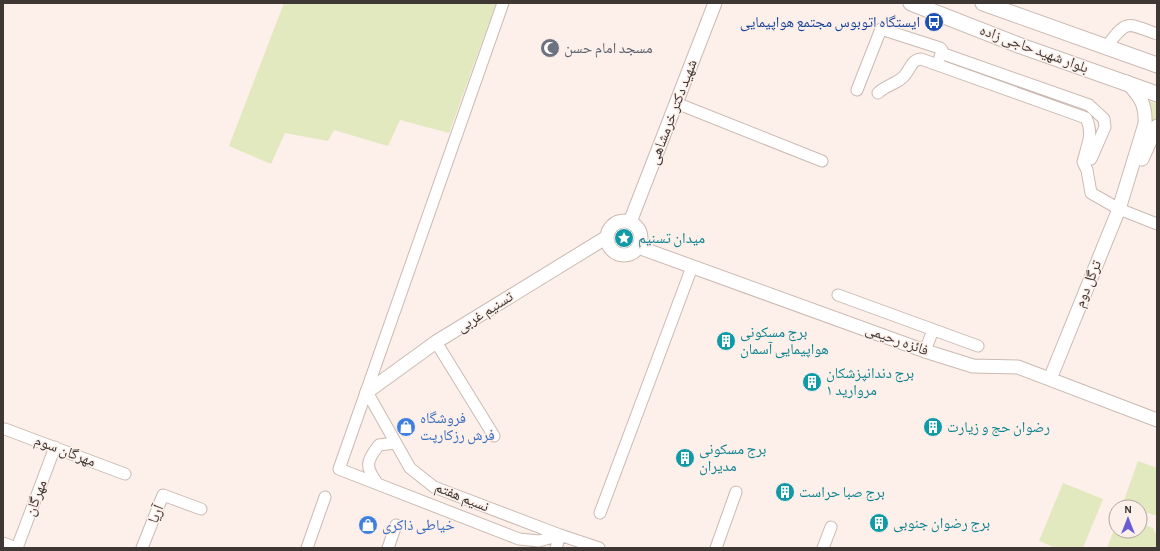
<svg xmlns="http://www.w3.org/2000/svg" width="1160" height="551" viewBox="0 0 1160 551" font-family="'Alegreya Sans','Noto Naskh Arabic',sans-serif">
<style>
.green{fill:#e3e9be}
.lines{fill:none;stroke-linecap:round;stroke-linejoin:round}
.minor-casing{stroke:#cbbab3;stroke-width:13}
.tertiary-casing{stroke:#cbbab3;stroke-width:15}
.secondary-casing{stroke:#cbbab3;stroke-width:17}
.minor{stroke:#fff;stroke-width:11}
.tertiary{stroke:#fff;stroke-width:13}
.secondary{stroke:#fff;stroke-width:15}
.labels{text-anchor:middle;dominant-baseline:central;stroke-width:3;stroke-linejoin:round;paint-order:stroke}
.transit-label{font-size:15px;fill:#164399;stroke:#fdefe9;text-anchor:end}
.worship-label{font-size:15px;fill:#5b616d;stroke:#fdefe9;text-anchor:start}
.street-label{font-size:15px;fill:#3e3734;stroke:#fdefe9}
.culture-label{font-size:15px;fill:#0d838f;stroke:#fdefe9;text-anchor:start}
.shop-label{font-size:15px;fill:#366cbe;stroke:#fdefe9;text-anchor:start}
</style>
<rect width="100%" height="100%" fill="#fdefe9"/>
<!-- green -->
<path class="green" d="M 284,3 L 496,3 L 449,133 L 400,120 L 388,146 L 334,130 L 328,141 L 285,133 L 271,164 L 229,146 Z
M 1147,100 L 1157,104 L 1157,118 L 1151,128 L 1151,107 Z
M 1138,461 L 1157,468 L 1157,516 L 1140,510 L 1140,507 L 1132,507 L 1123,503 Z
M 1063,483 L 1103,499 L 1083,548 L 1056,548 L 1039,541 Z
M 1140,523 L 1153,528 L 1157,536 L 1157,548 L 1107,548 L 1116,524 L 1116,531 L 1140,531 Z"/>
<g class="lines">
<!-- minor casing -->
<g class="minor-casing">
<path id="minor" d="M 503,3 L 339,469 L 519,539 L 539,541 L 560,535
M 1107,46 C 1127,19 1127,23 1157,34
M 941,53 L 1089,105 L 1104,119 L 1105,127 L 1091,159
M 857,90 L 881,29 L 940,48 L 942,50 L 940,57
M 878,93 C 885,86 895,84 902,78 C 910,72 910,60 921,59 L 1086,118 C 1094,134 1087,145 1083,162 L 1087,170 L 1091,193 L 1119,209 L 1157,224
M 676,103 L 822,161
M 838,295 L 978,346
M 436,342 L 494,436
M 925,351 L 933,330
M 367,392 L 410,468 L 434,487 L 560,535 L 599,548
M 5,429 L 125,474
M 377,483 C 365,467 366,461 379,445 L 395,443
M 600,513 L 692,267
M 3,543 L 16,548
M 17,548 L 55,447
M 142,548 L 163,495 L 201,509
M 307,548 L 325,497
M 388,548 L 396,525
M 556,548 L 560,535
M 716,548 L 736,492
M 823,548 L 831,527"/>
</g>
<!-- tertiary casing -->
<g class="tertiary-casing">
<path id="tertiary" d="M 1142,159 L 1157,126
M607 238a17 17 0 1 1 34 0a17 17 0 1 1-34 0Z
M 630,222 L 715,3
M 638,247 L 925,351 L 973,366 L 1018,367 L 1157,420
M 1050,379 L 1119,209 L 1145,124 C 1146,103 1140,97 1127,82
M 367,392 L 436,342 L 607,237"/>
</g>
<!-- secondary casing -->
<g class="secondary-casing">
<path id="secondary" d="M 911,3 L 1021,46 L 1157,94
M 983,3 L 1157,65"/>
</g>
<!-- minor -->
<use href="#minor" class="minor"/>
<!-- tertiary -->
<use href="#tertiary" class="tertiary"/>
<!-- secondary -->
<use href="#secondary" class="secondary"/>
</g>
<!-- icons -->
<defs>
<g id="bus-disc" transform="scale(1)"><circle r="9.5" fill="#1a4fb4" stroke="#fdefe9"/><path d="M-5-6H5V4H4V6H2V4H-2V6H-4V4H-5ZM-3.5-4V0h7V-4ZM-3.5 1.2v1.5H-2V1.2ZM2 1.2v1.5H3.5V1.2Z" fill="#fff"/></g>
<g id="mosque-disc" transform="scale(1)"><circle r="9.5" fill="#6b7280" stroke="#fdefe9"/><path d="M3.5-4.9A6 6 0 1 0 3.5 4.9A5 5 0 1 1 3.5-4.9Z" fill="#fff"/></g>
<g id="sight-disc" transform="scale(1)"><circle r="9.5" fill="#0f9aa8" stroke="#fdefe9"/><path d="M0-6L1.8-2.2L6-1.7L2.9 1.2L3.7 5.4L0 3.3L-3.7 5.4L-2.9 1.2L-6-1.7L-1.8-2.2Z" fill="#fff"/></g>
<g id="building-disc" transform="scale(1)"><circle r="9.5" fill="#0f9aa8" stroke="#fdefe9"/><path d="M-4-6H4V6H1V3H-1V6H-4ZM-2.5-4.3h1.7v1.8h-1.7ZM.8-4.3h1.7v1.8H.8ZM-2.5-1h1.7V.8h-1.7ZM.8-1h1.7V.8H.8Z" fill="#fff"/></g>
<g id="shop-disc" transform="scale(1)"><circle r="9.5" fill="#3f7fe0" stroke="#fdefe9"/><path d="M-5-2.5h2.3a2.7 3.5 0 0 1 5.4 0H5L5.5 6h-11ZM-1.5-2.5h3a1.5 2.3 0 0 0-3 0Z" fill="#fff"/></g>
</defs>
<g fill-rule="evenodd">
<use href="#bus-disc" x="934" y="22"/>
<use href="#mosque-disc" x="550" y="48"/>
<use href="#sight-disc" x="624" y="238"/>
<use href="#building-disc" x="726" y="341"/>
<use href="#building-disc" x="812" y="382"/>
<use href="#shop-disc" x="406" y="427"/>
<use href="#building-disc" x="933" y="427"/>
<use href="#building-disc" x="685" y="458"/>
<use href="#building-disc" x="785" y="492"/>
<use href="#building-disc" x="879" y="523"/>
<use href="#shop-disc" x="368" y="525"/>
</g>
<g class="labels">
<!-- transit labels -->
<g class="transit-label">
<text x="920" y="22">ایستگاه اتوبوس مجتمع هواپیمایی</text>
</g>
<!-- worship labels -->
<g class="worship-label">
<text x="564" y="48">مسجد امام حسن</text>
</g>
<!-- street labels -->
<g class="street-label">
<text transform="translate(1034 49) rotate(20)">بلوار شهید حاجی زاده</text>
<text transform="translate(673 112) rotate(-69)">شهید دکتر خرمشاهی</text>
<text transform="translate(1088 284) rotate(-68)">ترگل دوم</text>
<text transform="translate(485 312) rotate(-32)">تسنیم غربی</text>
<text transform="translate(897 340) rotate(20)">فائزه رحیمی</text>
<text transform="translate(65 451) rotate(21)">مهرگان سوم</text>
<text transform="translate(462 497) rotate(22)">نسیم هفتم</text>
<text transform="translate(36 498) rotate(-69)">مهرگان</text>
<text transform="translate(156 514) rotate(-68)">آریا</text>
</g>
<!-- culture labels -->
<g class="culture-label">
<text x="638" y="238">میدان تسنیم</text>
<text x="740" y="332">برج مسکونی<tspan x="740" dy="17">هواپیمایی آسمان</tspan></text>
<text x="826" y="373">برج دندانپزشکان<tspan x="826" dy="17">مروارید ۱</tspan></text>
<text x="947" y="427">رضوان حج و زیارت</text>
<text x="699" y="449">برج مسکونی<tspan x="699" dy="17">مدیران</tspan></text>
<text x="799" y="492">برج صبا حراست</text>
<text x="893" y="523">برج رضوان جنوبی</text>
</g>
<!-- shop labels -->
<g class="shop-label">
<text x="420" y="418">فروشگاه<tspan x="420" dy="17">فرش رزکارپت</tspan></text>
<text x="382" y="525">خیاطی ذاکری</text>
</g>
</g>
<!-- border -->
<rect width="1160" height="551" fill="none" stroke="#3e3734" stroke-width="8"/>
<!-- north arrow -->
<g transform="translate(1128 519)"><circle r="19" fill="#fdefe9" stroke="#b1a5a1"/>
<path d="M0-3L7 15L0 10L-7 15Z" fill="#695cd5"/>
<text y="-6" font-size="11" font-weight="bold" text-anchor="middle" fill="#3e3734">N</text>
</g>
</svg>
